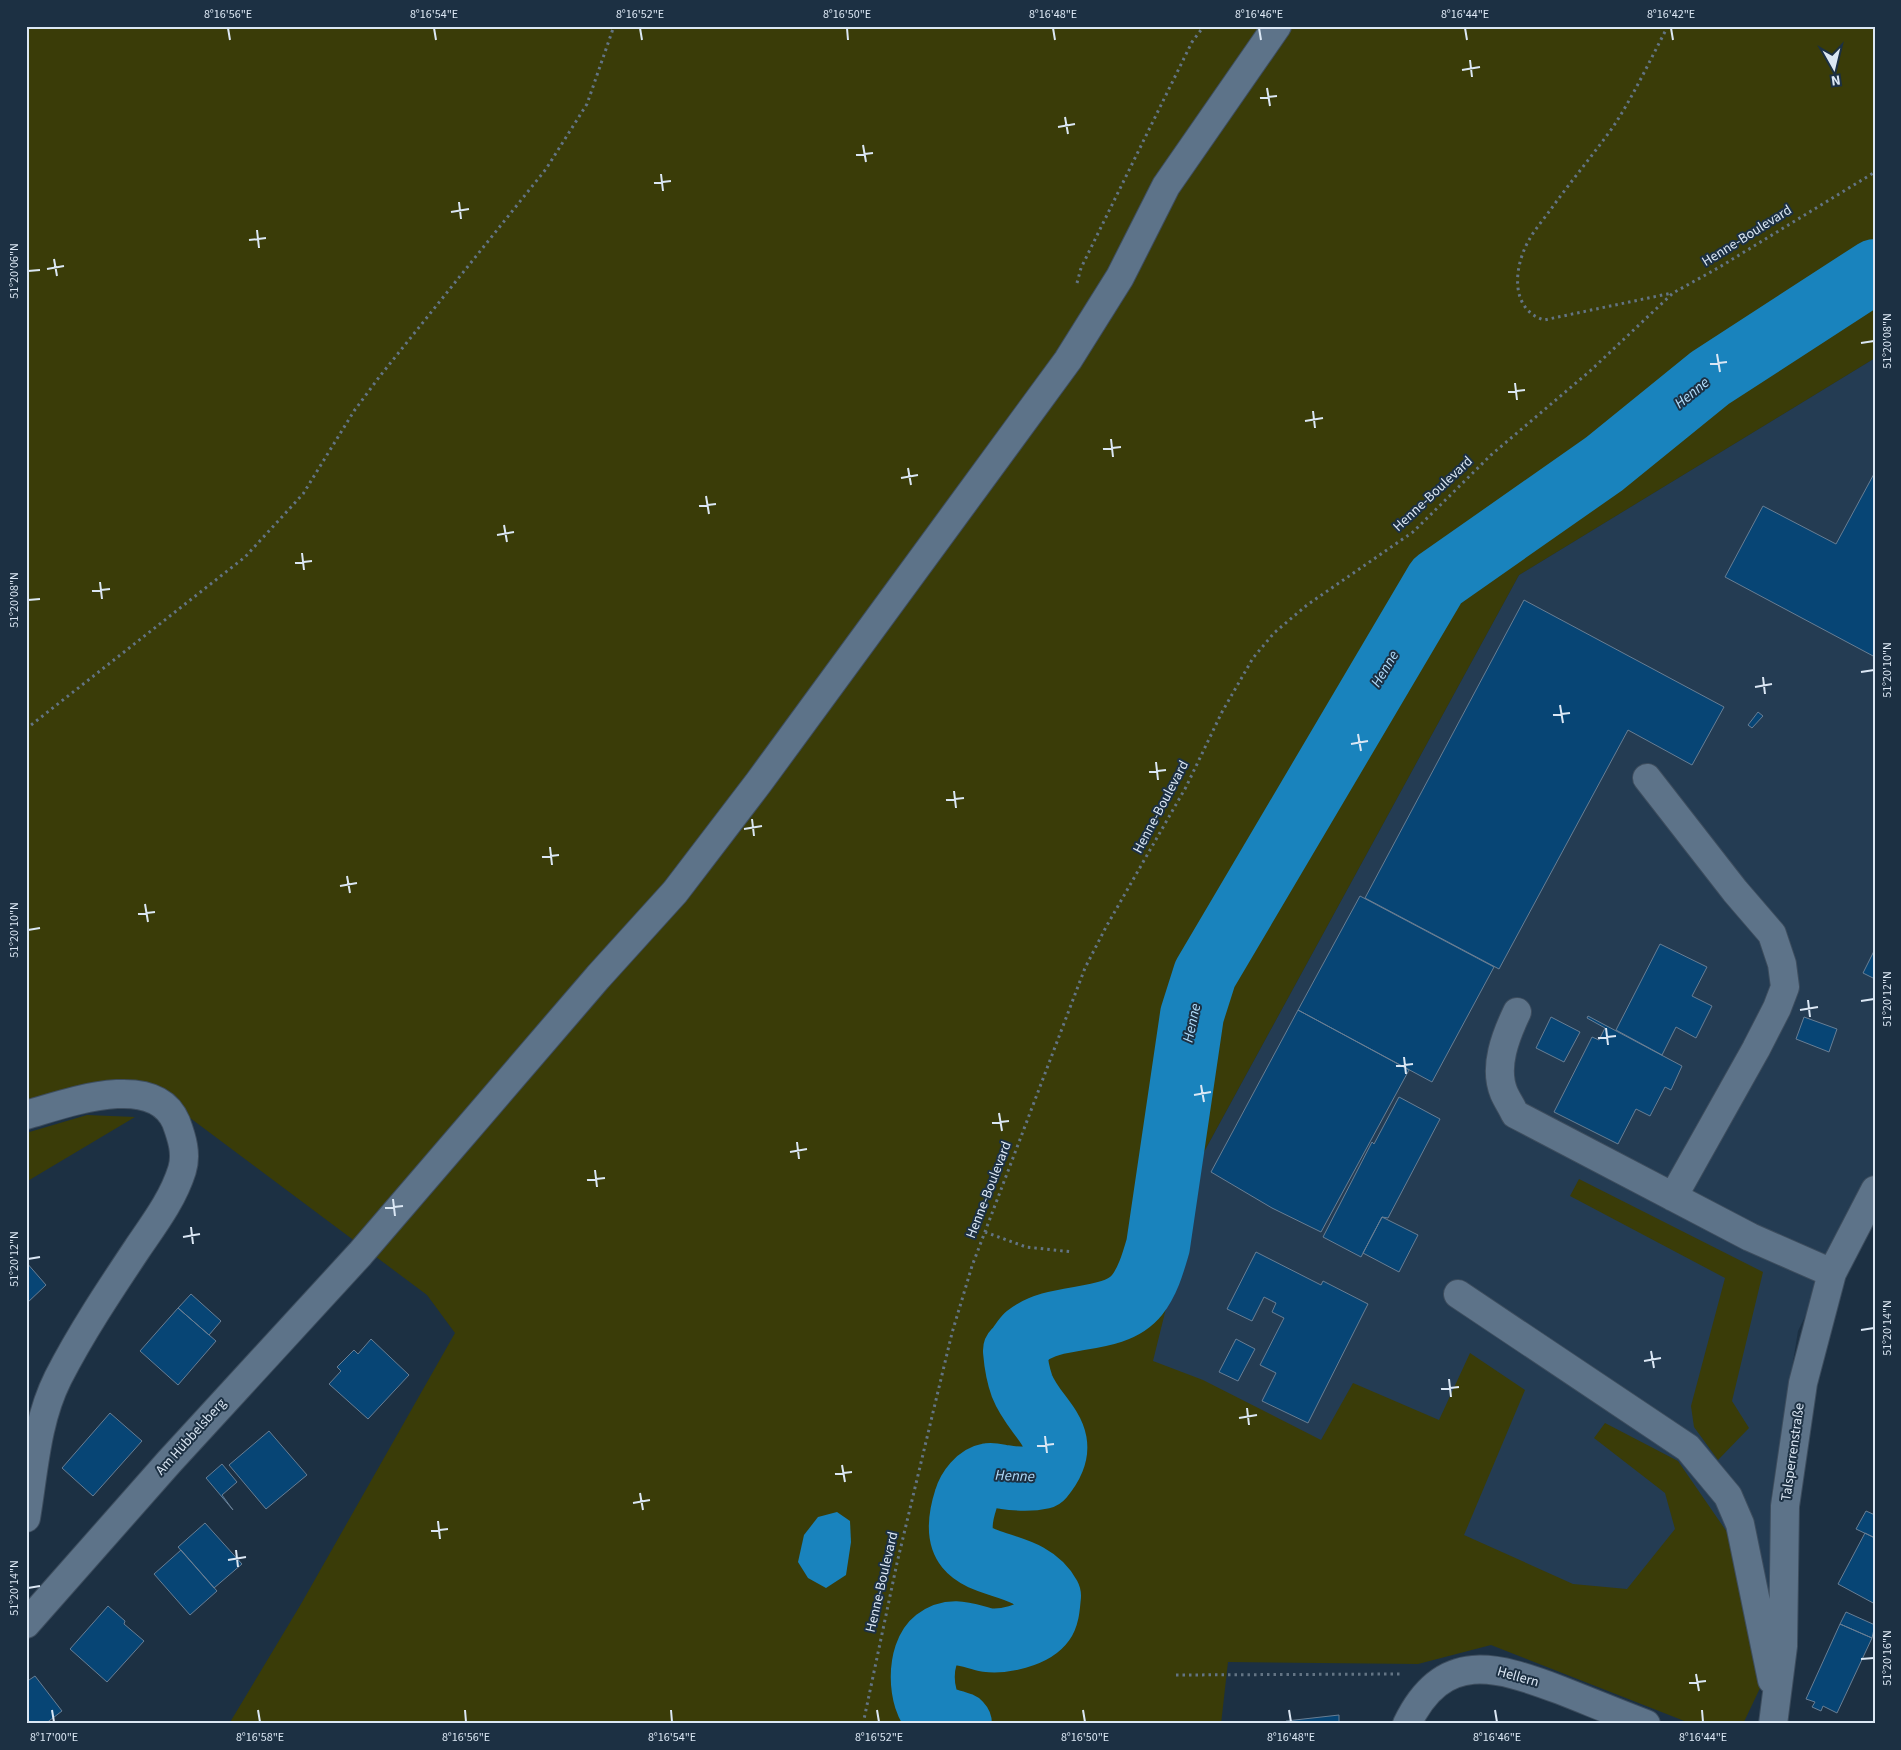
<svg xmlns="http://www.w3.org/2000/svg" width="1901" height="1750" viewBox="0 0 1901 1750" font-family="'Source Sans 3',sans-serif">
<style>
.built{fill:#243c53}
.green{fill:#3a3c08}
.water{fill:#1983bd}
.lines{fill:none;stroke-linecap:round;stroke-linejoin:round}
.river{stroke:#1983bd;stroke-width:64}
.building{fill:#074575;stroke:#687e94}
.minor-casing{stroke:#3d4d5e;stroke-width:30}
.path{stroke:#637484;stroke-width:3;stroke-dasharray:2.5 4;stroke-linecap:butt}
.minor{stroke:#5d7389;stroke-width:28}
.ticks{fill:none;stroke:#dbe7f4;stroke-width:2}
.labels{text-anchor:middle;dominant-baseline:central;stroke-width:4;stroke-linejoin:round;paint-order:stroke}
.street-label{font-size:14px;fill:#dbe7f4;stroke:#1c3043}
.water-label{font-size:15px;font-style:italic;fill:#b2ddfc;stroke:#1c3043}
.neatline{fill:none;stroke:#dbe7f4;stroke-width:2}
.ticks-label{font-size:12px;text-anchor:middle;fill:#dbe7f4}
</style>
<rect width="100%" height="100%" fill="#1c3043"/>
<!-- built -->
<path class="built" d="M 1875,358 L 1875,1173 L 1798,1331 L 1771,1497 L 1775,1616 L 1761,1686 L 1144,1394 L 1188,1219 L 1199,1161 L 1519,575 Z"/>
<!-- green -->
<path class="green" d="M 26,26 L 1875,26 L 1875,358 L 1519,575 L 1199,1161 L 1188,1219 L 1153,1361 L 1203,1380 L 1321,1440 L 1353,1383 L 1439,1420 L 1470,1353 L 1525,1390 L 1464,1535 L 1573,1584 L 1627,1589 L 1675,1529 L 1665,1493 L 1594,1438 L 1605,1423 L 1678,1461 L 1729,1535 L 1761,1686 L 1743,1724 L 1692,1724 L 1491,1645 L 1418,1664 L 1228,1662 L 1221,1724 L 229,1724 L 301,1604 L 455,1333 L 427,1295 L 150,1088 L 26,1116 Z
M 87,1115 L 135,1117 L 26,1182 L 26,1133 Z
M 1579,1179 L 1763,1272 L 1732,1401 L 1749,1428 L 1718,1460 L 1694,1427 L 1691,1406 L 1725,1278 L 1570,1196 Z"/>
<!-- water -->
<path class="water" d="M 837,1512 L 850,1521 L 851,1542 L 846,1575 L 826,1588 L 808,1578 L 798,1562 L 804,1535 L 818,1517 Z"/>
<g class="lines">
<!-- river -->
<path class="river" d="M 960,1724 C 953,1721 940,1720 935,1714 C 919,1700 918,1654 936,1640 C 953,1627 969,1636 987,1640 C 1003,1642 1033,1636 1043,1622 C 1048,1615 1048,1604 1049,1596 C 1023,1548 939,1582 966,1499 C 969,1489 978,1477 989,1475 C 993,1474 1000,1477 1004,1477 C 1017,1479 1029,1480 1042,1477 C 1076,1436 1036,1422 1022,1386 C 1018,1375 1016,1363 1015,1351 C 1019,1347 1023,1340 1027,1336 C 1056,1312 1113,1325 1137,1295 C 1148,1281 1153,1263 1158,1246 L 1192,1015 L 1205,974 L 1437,581 L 1604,464 L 1710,378 L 1875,271"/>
</g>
<!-- building -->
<path class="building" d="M 1875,472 L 1875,657 L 1725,577 L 1763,506 L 1836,544 Z
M 1524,600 L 1724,707 L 1692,765 L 1628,730 L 1499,969 L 1365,898 Z
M 1758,712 L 1763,716 L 1752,728 L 1748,725 Z
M 1360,896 L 1494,967 L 1432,1082 L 1298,1010 Z
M 1660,944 L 1707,967 L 1692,996 L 1712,1006 L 1696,1038 L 1676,1027 L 1662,1055 L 1616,1030 Z
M 1875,949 L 1875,979 L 1863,973 Z
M 1298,1010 L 1409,1070 L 1321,1232 L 1272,1208 L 1211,1172 Z
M 1588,1016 L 1682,1066 L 1671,1090 L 1665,1087 L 1650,1116 L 1636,1109 L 1618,1144 L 1554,1112 L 1592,1037 L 1599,1040 L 1605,1028 L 1587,1018 Z
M 1551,1017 L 1580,1032 L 1564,1062 L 1536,1048 Z
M 1804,1017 L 1837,1029 L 1829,1052 L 1796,1039 Z
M 1399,1097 L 1440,1119 L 1388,1218 L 1382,1217 L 1361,1257 L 1323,1237 L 1372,1142 L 1374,1144 Z
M 1382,1217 L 1418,1235 L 1399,1272 L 1363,1253 Z
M 1256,1252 L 1321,1285 L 1323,1281 L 1368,1304 L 1308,1423 L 1262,1401 L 1276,1373 L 1260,1365 L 1284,1318 L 1272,1312 L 1276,1303 L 1264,1297 L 1252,1321 L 1227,1309 Z
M 26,1262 L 46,1285 L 26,1304 Z
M 191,1294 L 221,1321 L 209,1335 L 178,1308 Z
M 178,1308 L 216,1341 L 178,1385 L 140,1351 Z
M 371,1339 L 409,1375 L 368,1419 L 329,1384 L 341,1371 L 337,1367 L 354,1350 L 358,1354 Z
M 1236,1339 L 1255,1349 L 1238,1381 L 1219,1372 Z
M 110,1413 L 142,1441 L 93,1496 L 62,1468 Z
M 269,1431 L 307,1475 L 266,1509 L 229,1465 Z
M 222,1464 L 237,1482 L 222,1495 L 233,1510 L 206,1478 Z
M 1866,1511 L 1875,1515 L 1875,1538 L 1856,1529 Z
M 205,1523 L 242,1564 L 214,1588 L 178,1547 Z
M 1865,1533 L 1875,1538 L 1875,1604 L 1838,1584 Z
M 181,1550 L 217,1591 L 190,1615 L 154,1574 Z
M 108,1606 L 125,1621 L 124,1624 L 144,1641 L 107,1682 L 70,1649 Z
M 1846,1612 L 1875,1625 L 1872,1638 L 1840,1624 Z
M 1840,1624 L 1872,1638 L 1837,1713 L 1823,1706 L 1821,1711 L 1812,1707 L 1815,1702 L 1806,1699 Z
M 35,1676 L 62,1711 L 45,1724 L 26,1724 L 26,1682 Z
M 1339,1715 L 1339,1724 L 1286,1724 L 1286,1721 Z"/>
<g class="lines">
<!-- minor casing -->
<g class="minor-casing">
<path id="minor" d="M 1647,778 L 1735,891 L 1772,934 L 1782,964 L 1785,987 L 1777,1008 L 1756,1049 L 1673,1197
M 1517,1012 C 1506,1035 1493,1067 1504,1093 C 1507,1100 1512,1107 1515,1114 L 1750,1237 L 1832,1273 L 1803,1383 L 1785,1506 L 1783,1646 L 1773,1724
M 26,1115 C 65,1104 154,1070 176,1122 C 182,1138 187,1154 182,1170 C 173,1199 154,1224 137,1249 C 109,1291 81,1333 58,1378 C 36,1422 34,1471 26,1518
M 1832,1273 L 1875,1190
M 1458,1294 L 1688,1448 L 1728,1496 L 1740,1524 L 1772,1680
M 26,1624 L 169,1462 L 360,1254 L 598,977 L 675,892 L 759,782 L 1068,360 L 1120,277 L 1166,186 L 1277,26
M 1407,1724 C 1443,1649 1496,1666 1560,1690 C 1588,1701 1617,1713 1646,1724"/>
</g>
<!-- path -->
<path class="path" d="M 1668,26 C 1650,60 1634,95 1613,127 C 1593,155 1571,181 1551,209 C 1544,219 1535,229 1529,240 C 1514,266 1509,309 1544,320 L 1672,293
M 1077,283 L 1081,268 L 1192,42 L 1204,26
M 26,729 L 245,557 L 303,494 L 354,411 L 380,376 L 546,169 L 587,104 L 614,26
M 985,1232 L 1026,1247 L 1073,1252
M 1176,1675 L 1401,1674
M 863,1724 L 897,1563 L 952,1333 L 972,1266 L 1085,968 L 1106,927 L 1186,787 L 1222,712 L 1253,658 L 1274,633 L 1307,605 L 1413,532 L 1491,455 L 1590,371 L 1673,293 L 1718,268 L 1875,172"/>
<!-- minor -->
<use href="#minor" class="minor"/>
</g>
<!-- ticks -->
<path class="ticks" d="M 228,28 L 230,40M 434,28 L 436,40M 640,28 L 642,40M 847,28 L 848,40M 1053,28 L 1055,40M 1259,28 L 1261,40M 1465,28 L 1467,40M 1671,28 L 1673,40M 1470,60 L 1472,77M 1462,70 L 1480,67M 1267,88 L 1270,106M 1260,98 L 1277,96M 1065,117 L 1068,134M 1058,127 L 1075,124M 863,145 L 866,162M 856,155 L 873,153M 661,174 L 663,191M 654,183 L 671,181M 459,202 L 461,219M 451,212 L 469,209M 257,230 L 259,248M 249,240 L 266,238M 54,259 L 57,276M 47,269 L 64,266M 28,271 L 40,270M 1861,343 L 1874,341M 1717,354 L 1720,372M 1710,364 L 1727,362M 1515,383 L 1517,400M 1508,392 L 1525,390M 1313,411 L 1315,428M 1305,421 L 1323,418M 1111,439 L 1113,457M 1103,449 L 1121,447M 908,468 L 911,485M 901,478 L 918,475M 706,496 L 709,514M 699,506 L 716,504M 504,525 L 507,542M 497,535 L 514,532M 302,553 L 304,570M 295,563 L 312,561M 100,582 L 102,599M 92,591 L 110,589M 28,600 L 40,599M 1861,672 L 1874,670M 1763,677 L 1765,694M 1755,687 L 1772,684M 1560,705 L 1563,723M 1553,715 L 1570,713M 1358,734 L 1361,751M 1351,744 L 1368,741M 1156,762 L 1158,780M 1149,772 L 1166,770M 954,791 L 956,808M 946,800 L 964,798M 752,819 L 754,836M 744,829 L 762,826M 550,847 L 552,865M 542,857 L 559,855M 347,876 L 350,893M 340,886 L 357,883M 145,904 L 148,922M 138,914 L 155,912M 28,930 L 40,928M 1808,1000 L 1810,1017M 1861,1001 L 1874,999M 1800,1010 L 1818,1007M 1606,1028 L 1608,1045M 1598,1038 L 1616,1036M 1404,1057 L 1406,1074M 1396,1066 L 1413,1064M 1201,1085 L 1204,1102M 1194,1095 L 1211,1092M 999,1113 L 1002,1131M 992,1123 L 1009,1121M 797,1142 L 799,1159M 790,1152 L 807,1149M 595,1170 L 597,1187M 587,1180 L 605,1178M 393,1199 L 395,1216M 385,1208 L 403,1206M 191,1227 L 193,1244M 183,1237 L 200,1234M 28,1259 L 40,1257M 1861,1330 L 1874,1328M 1651,1351 L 1654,1368M 1644,1361 L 1661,1358M 1449,1379 L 1451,1397M 1441,1389 L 1459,1387M 1247,1408 L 1249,1425M 1239,1418 L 1257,1415M 1045,1436 L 1047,1453M 1037,1446 L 1054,1444M 842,1465 L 845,1482M 835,1474 L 852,1472M 640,1493 L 643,1510M 633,1503 L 650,1500M 438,1521 L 440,1539M 431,1531 L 448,1529M 236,1550 L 238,1567M 228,1560 L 246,1557M 28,1588 L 40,1586M 1861,1659 L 1874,1658M 1696,1674 L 1699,1691M 1689,1683 L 1706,1681M 52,1710 L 54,1722M 258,1710 L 260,1722M 465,1710 L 466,1722M 671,1710 L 672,1722M 877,1710 L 879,1722M 1083,1710 L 1085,1722M 1289,1710 L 1291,1722M 1495,1710 L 1497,1722M 1702,1710 L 1703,1722"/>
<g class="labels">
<!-- street labels -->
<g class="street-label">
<text transform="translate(1747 236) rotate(-32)">Henne-Boulevard</text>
<text transform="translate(1433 494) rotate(-43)">Henne-Boulevard</text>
<text transform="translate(1161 807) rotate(-62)">Henne-Boulevard</text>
<text transform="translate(989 1190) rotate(-69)">Henne-Boulevard</text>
<text transform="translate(191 1437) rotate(-48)">Am Hübbelsberg</text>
<text transform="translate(1793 1452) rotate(-82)">Talsperrenstraße</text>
<text transform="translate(882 1582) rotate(-77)">Henne-Boulevard</text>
<text transform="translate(1518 1677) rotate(16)">Hellern</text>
</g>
<!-- water labels -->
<g class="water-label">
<text transform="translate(1692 393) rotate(-39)">Henne</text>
<text transform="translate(1385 669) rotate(-59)">Henne</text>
<text transform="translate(1192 1023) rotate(-78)">Henne</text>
<text transform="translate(1015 1476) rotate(2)">Henne</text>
</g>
</g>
<!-- border -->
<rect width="1901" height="1750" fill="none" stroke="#1c3043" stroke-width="55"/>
<!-- north arrow -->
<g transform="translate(1834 68) rotate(172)" stroke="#1c3043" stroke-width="4" paint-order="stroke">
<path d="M0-4L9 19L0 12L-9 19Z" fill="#dbe7f4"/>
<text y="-8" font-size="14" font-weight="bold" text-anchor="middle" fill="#dbe7f4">N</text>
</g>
<rect x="28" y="28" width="1846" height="1694" class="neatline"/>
<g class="ticks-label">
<text x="228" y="18">8°16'56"E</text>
<text x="434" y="18">8°16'54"E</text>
<text x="640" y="18">8°16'52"E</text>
<text x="847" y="18">8°16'50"E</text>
<text x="1053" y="18">8°16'48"E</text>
<text x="1259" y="18">8°16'46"E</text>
<text x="1465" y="18">8°16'44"E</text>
<text x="1671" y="18">8°16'42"E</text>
<text transform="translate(14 271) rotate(-90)" y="4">51°20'06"N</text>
<text transform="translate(1887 341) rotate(-90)" y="4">51°20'08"N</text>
<text transform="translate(14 600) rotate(-90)" y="4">51°20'08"N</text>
<text transform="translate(1887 670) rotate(-90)" y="4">51°20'10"N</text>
<text transform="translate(14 930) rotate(-90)" y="4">51°20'10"N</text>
<text transform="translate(1887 999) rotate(-90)" y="4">51°20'12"N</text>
<text transform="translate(14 1259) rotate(-90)" y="4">51°20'12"N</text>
<text transform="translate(1887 1328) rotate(-90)" y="4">51°20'14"N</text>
<text transform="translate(14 1588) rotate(-90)" y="4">51°20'14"N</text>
<text transform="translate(1887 1658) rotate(-90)" y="4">51°20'16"N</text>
<text x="54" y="1741">8°17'00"E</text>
<text x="260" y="1741">8°16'58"E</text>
<text x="466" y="1741">8°16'56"E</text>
<text x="672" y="1741">8°16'54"E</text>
<text x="879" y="1741">8°16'52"E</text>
<text x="1085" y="1741">8°16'50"E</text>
<text x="1291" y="1741">8°16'48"E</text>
<text x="1497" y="1741">8°16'46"E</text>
<text x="1703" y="1741">8°16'44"E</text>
</g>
</svg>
